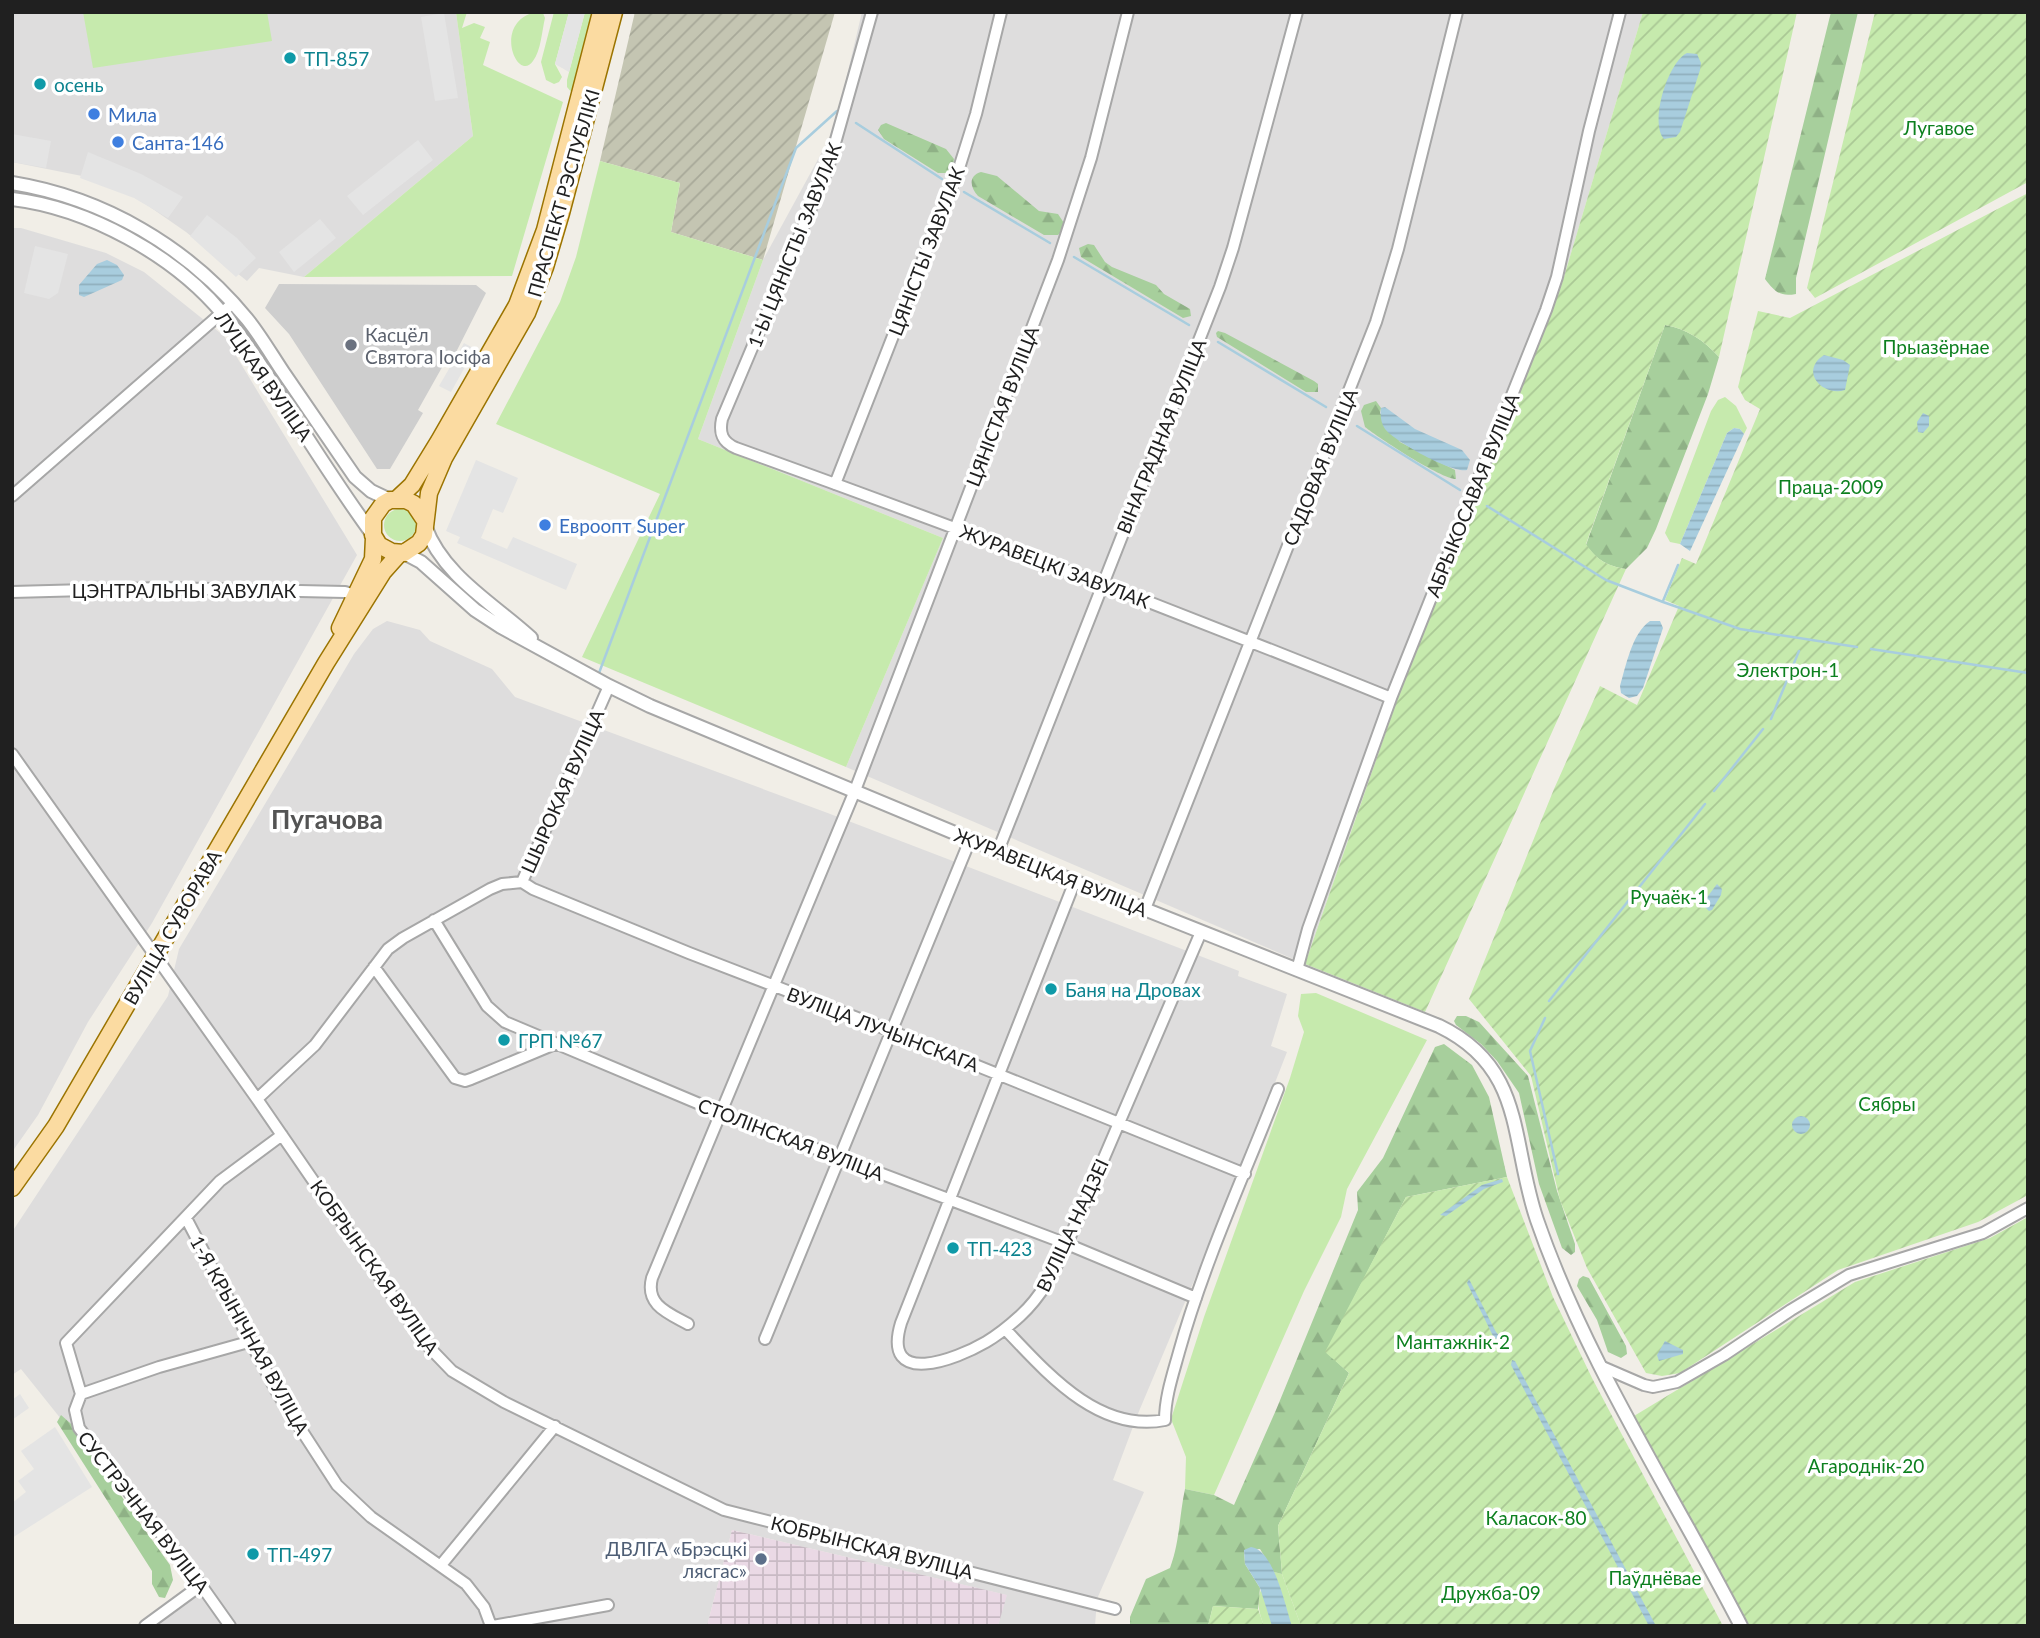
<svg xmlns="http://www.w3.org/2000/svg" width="2040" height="1638" viewBox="0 0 2040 1638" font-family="Lato,sans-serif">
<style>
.residential{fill:#dedddd}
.industrial{fill:url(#industrial-grid)}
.religious{fill:#cecece}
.construction{fill:url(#construction-furrows)}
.grass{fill:#c6eaad}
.forest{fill:url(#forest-firs)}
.garden{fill:url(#garden-furrows)}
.parking{fill:#e4e4e4}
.water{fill:url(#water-rules)}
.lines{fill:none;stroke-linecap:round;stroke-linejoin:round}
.stream{stroke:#a8cdde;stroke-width:2.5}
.minor-casing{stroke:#a7a7a7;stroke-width:14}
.tertiary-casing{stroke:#a7a7a7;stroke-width:16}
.primary-casing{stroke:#9b7401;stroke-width:19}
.minor{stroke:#fff;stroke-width:10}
.tertiary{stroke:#fff;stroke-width:12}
.primary{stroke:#fbdba1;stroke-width:16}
.culture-dot{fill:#0f9aa8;stroke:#fff;stroke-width:2.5}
.shop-dot{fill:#3f7fe0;stroke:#fff;stroke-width:2.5}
.worship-dot{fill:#6b7280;stroke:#fff;stroke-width:2.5}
.service-dot{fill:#5c6f8a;stroke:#fff;stroke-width:2.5}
.labels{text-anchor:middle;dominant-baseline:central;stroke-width:7;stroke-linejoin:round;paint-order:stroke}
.culture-label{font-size:19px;fill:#0d838f;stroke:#fff;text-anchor:start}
.shop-label{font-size:19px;fill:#366cbe;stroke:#fff;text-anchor:start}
.park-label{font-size:19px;fill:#0d801f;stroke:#fff}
.street-label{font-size:19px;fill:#202020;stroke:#fff}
.worship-label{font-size:19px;fill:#5b616d;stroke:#fff;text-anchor:start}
.service-label{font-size:19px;fill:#4e5e75;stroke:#fff;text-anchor:end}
.district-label{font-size:26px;font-weight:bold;fill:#535353;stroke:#fff}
</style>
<defs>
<pattern id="industrial-grid" width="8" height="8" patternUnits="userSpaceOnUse" patternTransform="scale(1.75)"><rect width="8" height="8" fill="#ead9e5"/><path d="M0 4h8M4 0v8" fill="none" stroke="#c8bac4"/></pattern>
<pattern id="construction-furrows" width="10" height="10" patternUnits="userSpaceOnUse" patternTransform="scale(1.75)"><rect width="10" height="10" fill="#c4c5b2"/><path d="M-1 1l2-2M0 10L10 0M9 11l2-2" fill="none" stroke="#a8a999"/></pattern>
<pattern id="forest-firs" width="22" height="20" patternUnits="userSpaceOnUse" patternTransform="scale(1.75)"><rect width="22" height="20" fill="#a7cf9c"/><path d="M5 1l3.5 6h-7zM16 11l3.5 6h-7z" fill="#8fb186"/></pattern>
<pattern id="garden-furrows" width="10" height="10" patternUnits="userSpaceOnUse" patternTransform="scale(1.75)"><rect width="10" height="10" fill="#c6eaad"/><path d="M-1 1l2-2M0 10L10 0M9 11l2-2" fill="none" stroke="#aac895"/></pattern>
<pattern id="water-rules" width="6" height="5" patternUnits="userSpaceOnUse" patternTransform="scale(1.75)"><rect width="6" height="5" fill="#a8cdde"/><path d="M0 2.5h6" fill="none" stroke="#90b0be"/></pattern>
</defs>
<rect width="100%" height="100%" fill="#f1eee7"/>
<!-- residential -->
<path class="residential" d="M 12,12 L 456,12 L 473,136 L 304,277 L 259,268 L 247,281 L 186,232 L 137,198 L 82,176 L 12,162 Z
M 862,12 L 1643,12 L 1563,280 L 1398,697 L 1305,964 L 846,767 L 943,538 L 698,439 L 763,260 L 834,130 Z
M 12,228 L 21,228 L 106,253 L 144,272 L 224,336 L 357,555 L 152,923 L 88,1022 L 38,1115 L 12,1152 Z
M 387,621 L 420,630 L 430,641 L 492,669 L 515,697 L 825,812 L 1239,971 L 1238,976 L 1287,994 L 1271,1046 L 1287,1052 L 1244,1162 L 1137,1416 L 1113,1480 L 1144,1492 L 1097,1599 L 1095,1626 L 998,1626 L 1006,1595 L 732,1530 L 707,1626 L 136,1626 L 193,1584 L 21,1369 L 12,1375 L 12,1232 L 168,996 L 179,949 L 354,654 L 373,629 Z"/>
<!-- industrial -->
<path class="industrial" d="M 732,1530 L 1007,1595 L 998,1626 L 707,1626 Z"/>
<!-- religious -->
<path class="religious" d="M 279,284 L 476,285 L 486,293 L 450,364 L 445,362 L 418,410 L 423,413 L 390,469 L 377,469 L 289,334 L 265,308 Z"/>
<!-- construction -->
<path class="construction" d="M 635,12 L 835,12 L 763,260 L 671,232 L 680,183 L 600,161 Z"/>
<!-- grass -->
<path class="grass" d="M 83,12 L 267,12 L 272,41 L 93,68 Z
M 456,12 L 467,12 L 462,28 L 474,23 L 485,27 L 480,38 L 490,42 L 483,65 L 563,102 L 512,276 L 304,277 L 473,136 Z
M 554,12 L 569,12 L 555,64 L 562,77 L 559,82 L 554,84 L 546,80 L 541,62 Z
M 585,12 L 598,12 L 576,92 L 572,93 L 567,87 L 567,80 Z
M 532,13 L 543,13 L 545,18 C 542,30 541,51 533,61 C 518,83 493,26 532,13 Z
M 600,161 L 680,183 L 671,232 L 763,260 L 698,439 L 943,538 L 846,767 L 582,657 L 660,494 L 496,424 L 560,302 L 576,257 Z
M 1725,397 L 1736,406 L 1747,428 L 1744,434 L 1740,429 L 1734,428 L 1727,433 L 1680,544 L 1670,542 L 1665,533 L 1711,411 L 1718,400 Z
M384 525a16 16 0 1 1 32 0a16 16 0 1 1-32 0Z
M 1316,993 L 1427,1040 L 1347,1189 L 1341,1217 L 1304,1291 L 1214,1495 L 1185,1489 L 1186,1457 L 1171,1419 L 1204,1317 L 1290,1078 L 1304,1032 L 1298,1016 L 1301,994 Z
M 1274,1572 L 1282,1574 L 1301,1626 L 1264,1626 C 1255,1601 1256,1592 1274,1572 Z"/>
<!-- forest -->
<path class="forest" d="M 1831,12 L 1858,12 L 1796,278 L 1796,294 C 1780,297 1775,292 1765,279 Z
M 886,123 L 946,149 L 954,159 L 953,167 L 949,173 L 938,173 L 884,139 L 878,130 L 881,125 Z
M 981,172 L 997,176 L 1039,211 L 1058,214 L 1064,223 L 1063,230 L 1058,235 L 1044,235 L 978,196 C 970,187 968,176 981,172 Z
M 1088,244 L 1094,245 L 1105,262 L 1112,267 L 1156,285 L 1164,294 L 1190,309 L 1191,316 L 1183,318 L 1081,257 L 1079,248 Z
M 1665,325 C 1687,329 1704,340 1719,357 L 1708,394 L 1656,529 L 1647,548 L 1626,569 C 1607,566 1597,560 1586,545 Z
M 1218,331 L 1225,333 L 1314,381 L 1318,384 L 1318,392 L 1306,392 L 1217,337 L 1216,333 Z
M 1376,401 L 1381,408 L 1380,413 L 1400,442 L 1455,470 L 1456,479 C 1441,479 1379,438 1365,427 L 1361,411 L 1364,405 Z
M 1457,1016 L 1466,1016 L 1479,1022 L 1528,1076 L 1557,1191 L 1575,1244 L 1575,1252 L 1571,1255 L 1562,1248 L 1539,1184 L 1519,1093 L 1497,1061 L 1481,1044 L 1456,1025 L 1454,1021 Z
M 1444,1044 L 1472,1065 L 1489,1097 L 1507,1177 L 1406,1197 L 1326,1352 L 1349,1373 L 1278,1526 L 1282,1574 L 1274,1572 L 1260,1549 L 1244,1550 L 1245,1564 L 1260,1588 L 1258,1609 L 1213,1606 L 1208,1626 L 1130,1626 L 1130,1617 L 1146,1579 L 1170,1568 C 1180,1541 1179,1517 1185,1489 L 1214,1495 L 1234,1505 L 1276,1410 L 1358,1210 L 1357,1192 L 1383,1158 L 1435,1047 Z
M 1583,1276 L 1589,1278 L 1626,1346 L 1627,1354 L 1621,1358 L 1608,1352 L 1597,1320 L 1577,1286 L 1579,1279 Z
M 61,1415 L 78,1430 L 130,1509 L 170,1565 L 173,1580 L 165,1598 L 159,1597 L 152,1584 L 152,1571 L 57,1422 Z"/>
<!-- garden -->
<path class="garden" d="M 1643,12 L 1797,12 L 1719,357 C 1704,340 1687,329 1665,325 L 1586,544 C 1597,560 1607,566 1626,569 L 1425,1012 L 1305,964 L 1398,697 L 1563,280 Z
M 1875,12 L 2028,12 L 2028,182 L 1815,298 L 1807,288 Z
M 2028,193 L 2028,1195 L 1978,1222 L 1838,1270 L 1680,1373 L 1662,1376 L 1646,1373 L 1587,1268 L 1560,1200 L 1531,1076 L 1469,999 L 1554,789 L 1600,686 L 1637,705 L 1679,606 L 1665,600 L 1682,558 L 1696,564 L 1760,409 L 1745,400 L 1738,387 L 1758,311 L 1790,318 Z
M 1507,1177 L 1553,1297 L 1592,1378 L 1723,1626 L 1301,1626 L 1282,1574 L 1278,1526 L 1349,1373 L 1325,1352 L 1406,1197 Z
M 2028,1217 L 2028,1626 L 1746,1626 L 1634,1416 L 1855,1282 L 1990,1238 Z
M 1213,1606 L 1258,1609 L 1264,1626 L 1208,1626 Z"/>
<!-- parking -->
<path class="parking" d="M 569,12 L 585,12 L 569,72 L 555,64 Z
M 444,13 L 458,98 L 435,101 L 421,17 Z
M 12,134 L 51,141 L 46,168 L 12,162 Z
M 418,140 L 433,160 L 363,215 L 347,196 Z
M 88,152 L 141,174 L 183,197 L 168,218 L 134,198 L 80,178 Z
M 207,215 L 237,238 L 256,258 L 236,277 L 190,236 Z
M 320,219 L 336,238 L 294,272 L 279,252 Z
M 35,246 L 68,254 L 58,293 L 49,299 L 24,293 Z
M 464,343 L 475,349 L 451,392 L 439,386 Z
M 476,460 L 518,478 L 503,513 L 493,509 L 481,538 L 507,549 L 513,537 L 577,564 L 566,590 L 457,543 L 460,537 L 446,531 Z
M 20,1394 L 29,1408 L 12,1420 L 12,1400 Z
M 55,1427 L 92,1487 L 12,1538 L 12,1503 L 26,1492 L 18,1481 L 34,1469 L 21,1451 Z"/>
<!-- water -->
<path class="water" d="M 1687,53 L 1697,54 L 1701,63 L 1700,70 L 1680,132 L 1676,137 L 1664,139 C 1649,122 1668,62 1687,53 Z
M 107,260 L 117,265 L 124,275 L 122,280 L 84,297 L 79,295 L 79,285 L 97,264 Z
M 1824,355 L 1843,360 L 1850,365 L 1845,390 C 1822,397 1799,371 1824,355 Z
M 1385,407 L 1415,429 L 1462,450 L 1470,460 L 1467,470 C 1453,474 1394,441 1385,429 C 1381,423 1380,416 1381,408 Z
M 1923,413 L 1929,416 L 1929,426 L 1923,433 L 1918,432 L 1917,422 Z
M 1734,428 L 1740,429 L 1744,434 L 1690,551 L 1680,544 L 1727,433 Z
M 1650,621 L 1660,621 L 1663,628 L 1643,688 L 1637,696 L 1629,698 L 1621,693 L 1620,686 C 1626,666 1632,633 1650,621 Z
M 1717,884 L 1722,889 L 1721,895 L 1712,910 L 1709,911 L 1702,904 Z
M1792 1125a9 9 0 1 1 18 0a9 9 0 1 1-18 0Z
M 1502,1179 L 1503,1182 L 1484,1189 L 1446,1216 L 1440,1215 L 1482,1185 Z
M 1469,1279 L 1496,1332 L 1504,1341 L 1503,1345 L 1493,1336 L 1467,1283 Z
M 1665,1341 L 1683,1350 L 1683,1354 L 1659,1361 L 1657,1355 Z
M 1512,1360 L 1515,1361 L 1656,1626 L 1649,1626 L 1511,1365 Z
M 1251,1547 C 1274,1550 1285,1605 1292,1626 L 1272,1626 L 1260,1588 L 1245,1564 L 1244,1550 Z"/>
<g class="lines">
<!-- stream -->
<path class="stream" d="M 856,123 L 942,179
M 964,192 L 1050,243
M 1074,257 L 1189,325
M 1218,342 L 1326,407
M 1357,426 L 1460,490
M 1487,506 L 1606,580 L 1663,602 L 1740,629 L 1857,647
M 1663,601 L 1678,565
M 1871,649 L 2028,673
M 599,673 L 796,148 L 837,111
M 1771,719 L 1799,651
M 1714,791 L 1763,729
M 1549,1001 L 1705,804
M 1545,1018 L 1530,1051 L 1558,1174"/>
<!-- minor casing -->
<g class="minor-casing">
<path id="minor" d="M 872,12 L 828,168 L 722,419 C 719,433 722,442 736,448 C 956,527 1174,610 1391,698
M 835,484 L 960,165 L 976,114 L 1001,12
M 12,496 L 233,303
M 12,592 L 161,588 L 345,592 L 355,595
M 12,754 L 257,1099 L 425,1343 L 452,1371 L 504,1402 L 724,1510 L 1115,1609
M 998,851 L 1220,287 L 1233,248 L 1297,12
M 1075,881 L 901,1323 C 881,1389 957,1359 986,1342 C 998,1335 1009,1326 1020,1316 C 1042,1296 1055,1270 1067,1244 L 1201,932
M 522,882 L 533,889 L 689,953 L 891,1031 L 1245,1174
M 1145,909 L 1376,322 L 1398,249 L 1457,12
M 434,920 L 487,1006 L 505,1022 L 721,1113 L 1067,1244 L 1196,1298
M 374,967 L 455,1078 L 465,1081 L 471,1079 L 555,1044
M 1297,970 L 1308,929 L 1391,698 L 1546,310 L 1557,277 L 1589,131 L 1620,12
M 257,1099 L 315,1045 L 388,949 L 403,938 L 490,889 L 502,884 L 522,882 L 609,686
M 186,1218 L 278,1394 L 337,1485 L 371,1517 L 466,1584 L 484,1607 L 491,1626
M 688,1324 C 668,1313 645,1305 652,1278 L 854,793 L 1058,260 L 1091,158 L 1128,12
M 1005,1329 C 1047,1373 1098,1433 1165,1420 C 1165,1397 1173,1374 1179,1352 C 1204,1262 1244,1176 1278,1089
M 765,1339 L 970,840
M 1600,1366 L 1644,1385 L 1653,1387 L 1677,1382 L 1724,1355 L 1791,1310 L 1849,1275 L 1983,1233 L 2028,1208
M 81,1394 L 66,1343 L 220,1181 L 282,1135
M 81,1394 L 75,1410 L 79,1428 L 201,1585 L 230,1626
M 81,1394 L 159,1367 L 252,1341
M 441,1565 L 555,1426
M 145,1626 L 201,1585
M 493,1626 L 608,1605"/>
</g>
<!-- tertiary casing -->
<g class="tertiary-casing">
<path id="tertiary" d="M 12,183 C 104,198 188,247 247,319 C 260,335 271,354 283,372 C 307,407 331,442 355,477 L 371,491 L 390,500
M 12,199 C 88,208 174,255 223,314 C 254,351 278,393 304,433 C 326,467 349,502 373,535
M 425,526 C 443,576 494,604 531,638
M 404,553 L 421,562 L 475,610 L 501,627 L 609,686 L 650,706 L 998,851 L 1439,1026 C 1526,1068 1510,1141 1537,1220 C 1586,1362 1672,1492 1741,1626"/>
</g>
<!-- primary casing -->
<g class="primary-casing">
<path id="primary" d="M 397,499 L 412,485 L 439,441 L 517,305 L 545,230 L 601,12
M 424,519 L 414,504 L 406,500 L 390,500 L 383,504 L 373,518 L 373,535 L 379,545 L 392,552 L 404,553 L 419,543 L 424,535 L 429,493 L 444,458 L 527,313 L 545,267 L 561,213 L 614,12
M 340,628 L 373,559 L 374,538
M 12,1188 L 56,1126 L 326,663 L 383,572 L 400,553"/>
</g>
<!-- minor -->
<use href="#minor" class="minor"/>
<!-- tertiary -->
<use href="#tertiary" class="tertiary"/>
<!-- primary -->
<use href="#primary" class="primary"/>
</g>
<!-- markers -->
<g class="culture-dot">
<circle cx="290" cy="58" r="7"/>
<circle cx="40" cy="84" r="7"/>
<circle cx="1051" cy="989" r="7"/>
<circle cx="504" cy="1040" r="7"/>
<circle cx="953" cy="1248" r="7"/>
<circle cx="253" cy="1554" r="7"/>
</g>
<g class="shop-dot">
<circle cx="94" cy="114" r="7"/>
<circle cx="118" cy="142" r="7"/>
<circle cx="545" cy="525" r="7"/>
</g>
<circle class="worship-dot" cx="351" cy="345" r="7"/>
<circle class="service-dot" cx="761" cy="1559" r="7"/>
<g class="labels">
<!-- culture labels -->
<g class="culture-label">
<text x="304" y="58">ТП-857</text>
<text x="54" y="84">осень</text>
<text x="1065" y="989">Баня на Дровах</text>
<text x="518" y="1040">ГРП №67</text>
<text x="967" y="1248">ТП-423</text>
<text x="267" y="1554">ТП-497</text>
</g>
<!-- shop labels -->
<g class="shop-label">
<text x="108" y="114">Мила</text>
<text x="132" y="142">Санта-146</text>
<text x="559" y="525">Евроопт Super</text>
</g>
<!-- park labels -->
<g class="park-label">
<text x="1939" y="127">Лугавое</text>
<text x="1936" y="346">Прыазёрнае</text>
<text x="1831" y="486">Праца-2009</text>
<text x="1788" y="669">Электрон-1</text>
<text x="1669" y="896">Ручаёк-1</text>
<text x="1887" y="1103">Сябры</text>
<text x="1453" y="1341">Мантажнік-2</text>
<text x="1866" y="1465">Агароднік-20</text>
<text x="1536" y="1517">Каласок-80</text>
<text x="1655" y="1577">Паўднёвае</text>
<text x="1491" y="1592">Дружба-09</text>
</g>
<!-- street labels -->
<g class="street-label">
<text transform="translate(563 193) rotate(-74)">ПРАСПЕКТ РЭСПУБЛІКІ</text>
<text transform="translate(794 245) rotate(-68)">1-Ы ЦЯНІСТЫ ЗАВУЛАК</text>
<text transform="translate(926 251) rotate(-69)">ЦЯНІСТЫ ЗАВУЛАК</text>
<text transform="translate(264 376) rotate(55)">ЛУЦКАЯ ВУЛІЦА</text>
<text transform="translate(1002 406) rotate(-69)">ЦЯНІСТАЯ ВУЛІЦА</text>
<text transform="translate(1161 436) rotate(-68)">ВІНАГРАДНАЯ ВУЛІЦА</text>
<text transform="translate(1320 467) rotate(-68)">САДОВАЯ ВУЛІЦА</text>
<text transform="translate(1472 495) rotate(-68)">АБРЫКОСАВАЯ ВУЛІЦА</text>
<text transform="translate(1055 566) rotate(21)">ЖУРАВЕЦКІ ЗАВУЛАК</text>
<text x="184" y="590">ЦЭНТРАЛЬНЫ ЗАВУЛАК</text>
<text transform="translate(562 791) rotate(-66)">ШЫРОКАЯ ВУЛІЦА</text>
<text transform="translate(1051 872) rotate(22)">ЖУРАВЕЦКАЯ ВУЛІЦА</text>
<text transform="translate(172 927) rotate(-60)">ВУЛІЦА СУВОРАВА</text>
<text transform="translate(883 1029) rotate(21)">ВУЛІЦА ЛУЧЫНСКАГА</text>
<text transform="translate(791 1139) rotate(21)">СТОЛІНСКАЯ ВУЛІЦА</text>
<text transform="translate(1072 1225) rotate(-65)">ВУЛІЦА НАДЗЕІ</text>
<text transform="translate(375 1267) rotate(55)">КОБРЫНСКАЯ ВУЛІЦА</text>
<text transform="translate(250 1335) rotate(61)">1-Я КРЫНІЧНАЯ ВУЛІЦА</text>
<text transform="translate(144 1512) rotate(52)">СУСТРЭЧНАЯ ВУЛІЦА</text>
<text transform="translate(872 1547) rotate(14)">КОБРЫНСКАЯ ВУЛІЦА</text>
</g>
<!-- worship labels -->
<g class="worship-label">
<text x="365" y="334">Касцёл<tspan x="365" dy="22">Святога Іосіфа</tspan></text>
</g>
<!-- service labels -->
<g class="service-label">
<text x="747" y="1548">ДВЛГА «Брэсцкі<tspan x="747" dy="22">лясгас»</tspan></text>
</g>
<!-- district labels -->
<g class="district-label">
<text x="327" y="819">Пугачова</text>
</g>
</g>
<!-- border -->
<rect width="2040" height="1638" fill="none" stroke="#202020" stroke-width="28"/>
</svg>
